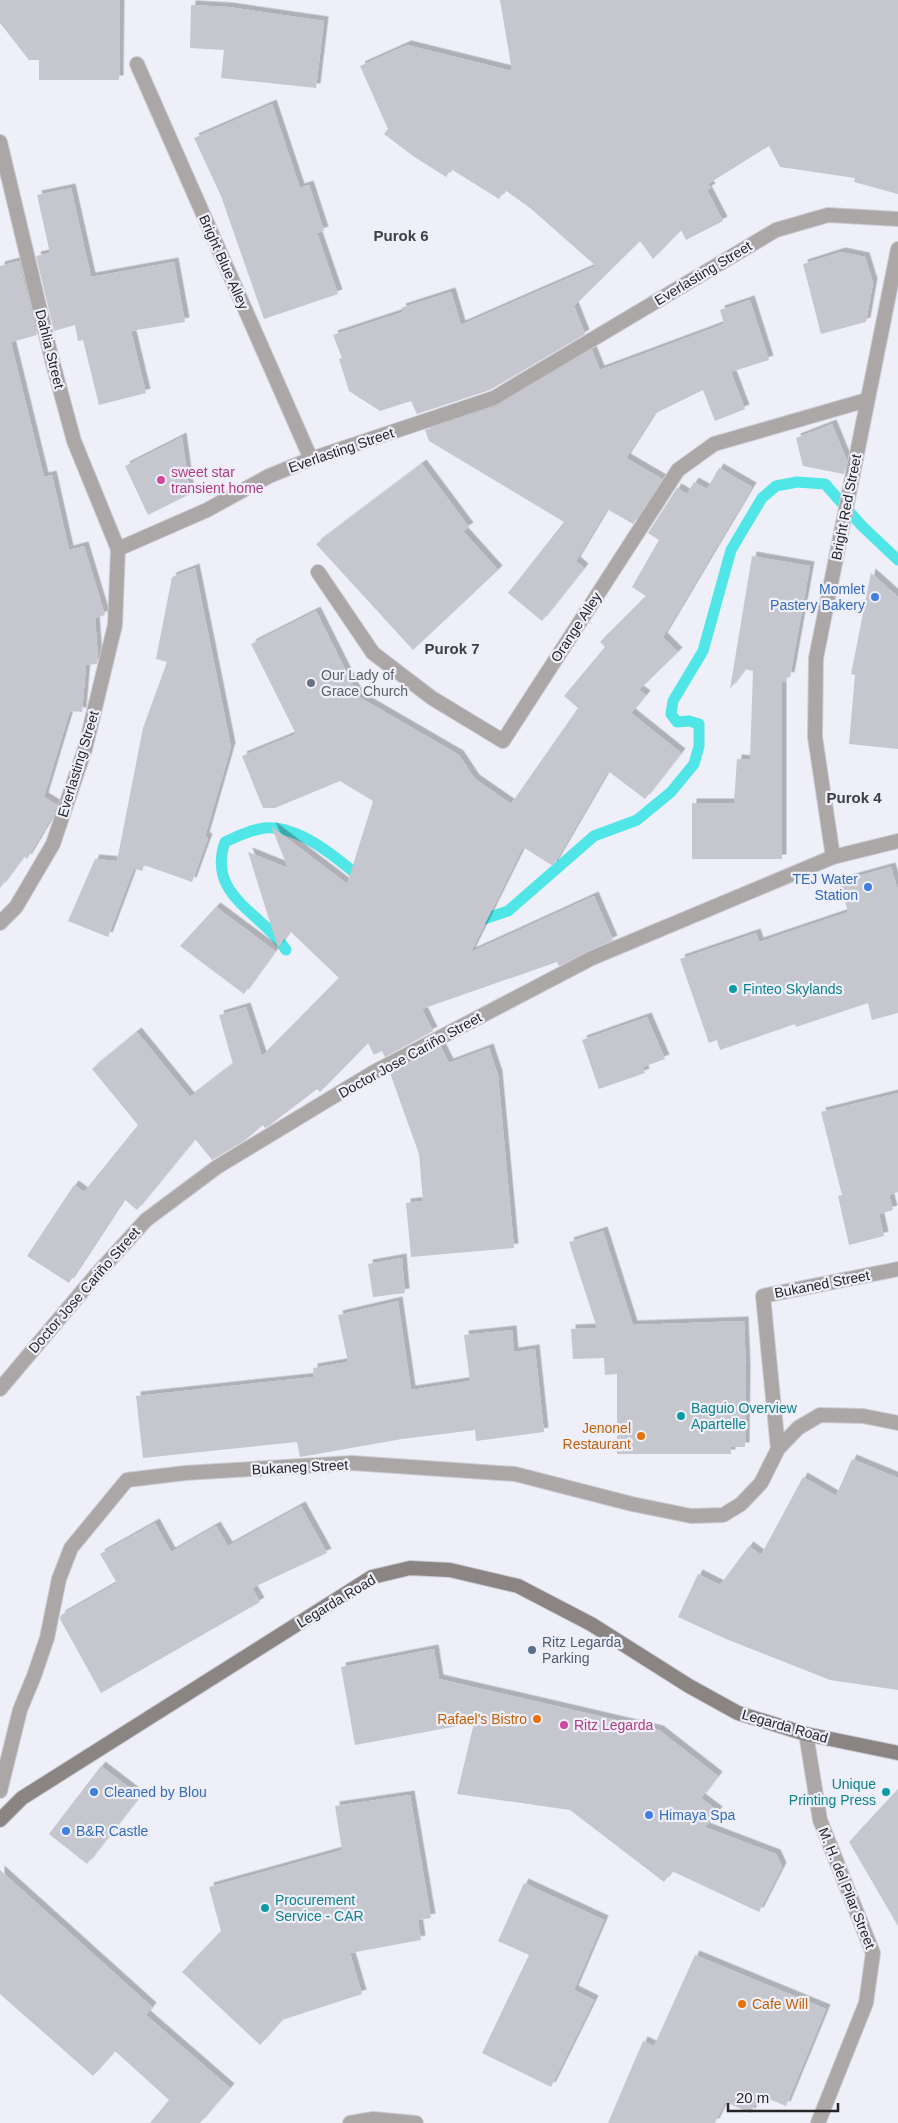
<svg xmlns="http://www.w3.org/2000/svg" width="898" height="2123" viewBox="0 0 898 2123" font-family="Arial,sans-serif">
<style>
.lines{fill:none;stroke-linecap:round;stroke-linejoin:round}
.stream{stroke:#50e6e8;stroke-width:11}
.building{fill:#c5c6ce;filter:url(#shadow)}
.minor-casing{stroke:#cacbd3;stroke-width:16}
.tertiary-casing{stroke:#cacbd3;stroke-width:16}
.secondary-casing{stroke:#cacbd3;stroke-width:16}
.minor{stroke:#aca7a7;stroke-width:14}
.tertiary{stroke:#aca7a7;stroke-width:14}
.secondary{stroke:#8a8483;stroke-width:14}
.hotel-dot{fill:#d1479c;stroke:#eeeff8;stroke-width:2}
.shop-dot{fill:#3f7fe0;stroke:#eeeff8;stroke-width:2}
.worship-dot{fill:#6b7280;stroke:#eeeff8;stroke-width:2}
.culture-dot{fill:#0f9aa8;stroke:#eeeff8;stroke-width:2}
.food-dot{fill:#e8710a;stroke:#eeeff8;stroke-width:2}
.service-dot{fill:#5c6f8a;stroke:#eeeff8;stroke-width:2}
.labels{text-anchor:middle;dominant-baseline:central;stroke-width:4.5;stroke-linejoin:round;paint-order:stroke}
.street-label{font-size:14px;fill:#252528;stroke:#eeeff8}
.hotel-label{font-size:14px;fill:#b23c85;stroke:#eeeff8;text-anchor:start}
.shop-label{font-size:14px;fill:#366cbe;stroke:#eeeff8;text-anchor:start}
.worship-label{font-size:14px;fill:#5b616d;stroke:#eeeff8;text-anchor:start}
.culture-label{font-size:14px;fill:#0d838f;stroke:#eeeff8;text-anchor:start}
.food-label{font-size:14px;fill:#c56008;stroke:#eeeff8;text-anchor:end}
.service-label{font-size:14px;fill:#4e5e75;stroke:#eeeff8;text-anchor:start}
.neighbourhood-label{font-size:15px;font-weight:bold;fill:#3e3f46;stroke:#eeeff8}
</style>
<defs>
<filter id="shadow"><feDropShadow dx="4.5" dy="-4.5" stdDeviation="0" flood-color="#0004"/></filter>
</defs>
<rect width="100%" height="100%" fill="#eeeff8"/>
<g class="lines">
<!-- stream -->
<path class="stream" d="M 475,922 L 508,911 L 594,836 L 637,820 L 671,792 L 694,764 L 699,746 L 699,724 L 689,721 L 677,722 L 671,714 L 673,701 L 703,651 L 731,550 L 762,498 L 776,486 L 797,482 L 825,484 L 862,526 L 898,560
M 286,950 C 263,913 206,896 225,842 C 238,836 250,830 265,828 C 299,825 337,858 362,879"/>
</g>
<!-- building -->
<path class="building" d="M 0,0 L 120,0 L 119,80 L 39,80 L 39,60 L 29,60 L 0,23 Z
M 500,0 L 898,0 L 898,194 L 854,182 L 855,178 L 780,167 L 769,146 L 708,184 L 711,188 L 707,190 L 723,221 L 686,240 L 681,230 L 653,259 L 640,241 L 574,306 L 585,334 L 490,390 L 417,414 L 411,401 L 380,411 L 349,391 L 339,359 L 342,358 L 333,335 L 403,312 L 401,308 L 451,292 L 461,325 L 596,266 L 530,208 L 505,190 L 499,199 L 451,169 L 446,177 L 413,156 L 384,134 L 388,129 L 360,66 L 407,45 L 512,71 Z
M 191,5 L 228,7 L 324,21 L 316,88 L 221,78 L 224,50 L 190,48 Z
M 272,104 L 300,188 L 309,185 L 324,231 L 317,233 L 338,294 L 264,319 L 221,196 L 194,138 Z
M 71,188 L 91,277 L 174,262 L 185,322 L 131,331 L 146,393 L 99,405 L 83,340 L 78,341 L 75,325 L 54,331 L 36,256 L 50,253 L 37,195 Z
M 841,252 L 865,257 L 873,283 L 866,322 L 821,334 L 803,264 Z
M 19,261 L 37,335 L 4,344 L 11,343 L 44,477 L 52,475 L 69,550 L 84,546 L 105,615 L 95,618 L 98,658 L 97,664 L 86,665 L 82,712 L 70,711 L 44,797 L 57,805 L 53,815 L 27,859 L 24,856 L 0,888 L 0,266 Z
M 750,300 L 769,360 L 731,372 L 745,409 L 715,421 L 703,390 L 654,414 L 626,458 L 662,479 L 633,524 L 607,509 L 576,561 L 584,568 L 542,621 L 508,593 L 564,522 L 429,441 L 425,430 L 498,406 L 592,350 L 600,370 L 724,324 L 720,310 Z
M 832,424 L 847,461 L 844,474 L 803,466 L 796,438 Z
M 182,437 L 190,494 L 148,515 L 125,466 Z
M 422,464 L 469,527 L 463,531 L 498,570 L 413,650 L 316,544 Z
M 719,468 L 752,487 L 663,637 L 678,652 L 639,690 L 646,695 L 631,713 L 681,753 L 645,799 L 608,771 L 553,866 L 523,847 L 471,952 L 594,896 L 613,940 L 559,966 L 557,962 L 422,1009 L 433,1031 L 385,1057 L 382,1051 L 374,1055 L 368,1043 L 320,1092 L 317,1089 L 270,1125 L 265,1128 L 263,1125 L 244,1141 L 212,1160 L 195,1139 L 137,1210 L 124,1199 L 69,1283 L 27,1256 L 74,1185 L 84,1192 L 138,1125 L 92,1069 L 137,1032 L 190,1097 L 233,1064 L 219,1015 L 246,1007 L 262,1056 L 339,978 L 290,931 L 278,948 L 248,852 L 288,868 L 271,826 L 347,884 L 373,801 L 340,781 L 275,808 L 263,808 L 242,756 L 296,734 L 251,644 L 316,611 L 359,697 L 459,755 L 475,779 L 511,804 L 578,708 L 564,696 L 605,647 L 600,642 L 646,596 L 632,587 L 659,540 L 648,533 L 677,488 L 687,494 L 694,482 L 707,489 Z
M 752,556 L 810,566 L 790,677 L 786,676 L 786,681 L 782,682 L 782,859 L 692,859 L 692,803 L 734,803 L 737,759 L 750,760 L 753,671 L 745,669 L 730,689 Z
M 195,568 L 231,747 L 205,837 L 208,838 L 192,882 L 144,865 L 142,871 L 134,868 L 108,937 L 68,921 L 95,859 L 117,861 L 143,728 L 167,662 L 156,659 L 172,577 Z
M 871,573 L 898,597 L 898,749 L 849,744 L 855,675 L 851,674 Z
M 891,867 L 898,891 L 898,1013 L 872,1020 L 868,1003 L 796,1027 L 795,1024 L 720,1050 L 717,1040 L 709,1043 L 680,959 L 756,933 L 759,942 L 848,912 L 840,881 Z
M 216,907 L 275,951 L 244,994 L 180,946 Z
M 647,1017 L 665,1059 L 643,1067 L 645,1073 L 599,1089 L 582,1040 Z
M 441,1047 L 449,1063 L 489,1048 L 498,1075 L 514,1248 L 411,1257 L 406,1203 L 423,1201 L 419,1154 L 390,1073 Z
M 898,1093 L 898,1192 L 889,1195 L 893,1210 L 879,1214 L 884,1236 L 849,1245 L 838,1196 L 842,1195 L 821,1112 Z
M 603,1231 L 633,1325 L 744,1321 L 746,1370 L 745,1447 L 731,1447 L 731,1454 L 617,1454 L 617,1374 L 605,1375 L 604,1358 L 573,1359 L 571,1329 L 597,1328 L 569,1242 Z
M 402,1258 L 405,1293 L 373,1297 L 368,1264 Z
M 398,1301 L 411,1390 L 470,1381 L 464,1335 L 512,1330 L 514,1352 L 535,1349 L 544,1432 L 476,1441 L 475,1430 L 402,1439 L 300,1457 L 297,1442 L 143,1458 L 136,1396 L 314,1377 L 313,1368 L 348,1362 L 338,1315 Z
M 852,1459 L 898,1478 L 898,1690 L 830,1680 L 726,1639 L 678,1617 L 698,1574 L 720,1585 L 749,1546 L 761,1555 L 803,1477 L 836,1496 Z
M 301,1506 L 327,1553 L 252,1588 L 260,1602 L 101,1693 L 60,1619 L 61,1615 L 117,1583 L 100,1554 L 155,1523 L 171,1552 L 216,1526 L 228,1546 Z
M 434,1649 L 439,1679 L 659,1730 L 718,1776 L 701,1798 L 718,1811 L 705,1827 L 776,1854 L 782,1867 L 759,1912 L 672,1871 L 664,1882 L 570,1810 L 457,1794 L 474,1723 L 355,1745 L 341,1667 Z
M 101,1766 L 140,1796 L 87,1864 L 49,1834 Z
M 898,1789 L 898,1926 L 849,1842 Z
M 410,1795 L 431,1918 L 418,1920 L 421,1940 L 350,1953 L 362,1994 L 282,2020 L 260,2045 L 182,1972 L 221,1931 L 209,1887 L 342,1850 L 335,1806 Z
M 0,1870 L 152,2007 L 146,2015 L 230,2088 L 200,2123 L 150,2123 L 169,2100 L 115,2051 L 93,2076 L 0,1994 Z
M 524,1883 L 604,1920 L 574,1990 L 594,2000 L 551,2087 L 482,2053 L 529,1955 L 498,1941 Z
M 695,1955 L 826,2009 L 786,2106 L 759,2095 L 751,2113 L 725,2102 L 715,2123 L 608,2123 L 643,2041 L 654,2046 Z"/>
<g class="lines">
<!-- minor casing -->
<g class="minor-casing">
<path id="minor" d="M 137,64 L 311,459
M 0,142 L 52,360 L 74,441 L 118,549
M 318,572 L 373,653 L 432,698 L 503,741 L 678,470 L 714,444 L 867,400
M 833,857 L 815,737 L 816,658 L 898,249
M 0,1389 L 96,1275 L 146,1220 L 217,1167 L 374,1072 L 592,958 L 833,857 L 898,841
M 778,1449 L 763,1296 L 898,1269
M 0,1791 L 20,1710 L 34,1676 L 47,1638 L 59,1579 L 71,1548 L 127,1480 L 185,1473 L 352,1463 L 515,1474 L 632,1504 L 691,1516 L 723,1515 L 741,1504 L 761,1483 L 778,1449 L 798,1428 L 820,1415 L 863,1416 L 898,1423
M 350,2123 L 373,2119 L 416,2123"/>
</g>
<!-- tertiary casing -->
<g class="tertiary-casing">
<path id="tertiary" d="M 0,923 L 16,907 L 53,844 L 85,749 L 115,625 L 118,549 L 207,510 L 269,476 L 311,459 L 494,398 L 776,230 L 828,215 L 898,219
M 806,1734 L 820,1820 L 873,1953 L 866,2003 L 818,2123"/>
</g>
<!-- secondary casing -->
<g class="secondary-casing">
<path id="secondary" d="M 0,1820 L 22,1798 L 372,1577 L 410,1568 L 450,1570 L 518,1586 L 591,1624 L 689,1686 L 738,1713 L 806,1734 L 898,1753"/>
</g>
<!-- minor -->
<use href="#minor" class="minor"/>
<!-- tertiary -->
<use href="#tertiary" class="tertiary"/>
<!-- secondary -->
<use href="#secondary" class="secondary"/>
</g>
<!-- markers -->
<g class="hotel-dot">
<circle cx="161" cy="480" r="5"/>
<circle cx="564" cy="1725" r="5"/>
</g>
<g class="shop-dot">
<circle cx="875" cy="597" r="5"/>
<circle cx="868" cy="887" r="5"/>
<circle cx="94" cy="1792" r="5"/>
<circle cx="649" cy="1815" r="5"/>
<circle cx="66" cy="1831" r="5"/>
</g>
<circle class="worship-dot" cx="311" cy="683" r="5"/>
<g class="culture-dot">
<circle cx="733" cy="989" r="5"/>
<circle cx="681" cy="1416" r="5"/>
<circle cx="886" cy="1792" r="5"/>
<circle cx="265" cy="1908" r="5"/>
</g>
<g class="food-dot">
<circle cx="641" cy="1436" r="5"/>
<circle cx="537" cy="1719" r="5"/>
<circle cx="742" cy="2004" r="5"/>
</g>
<circle class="service-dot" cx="532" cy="1650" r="5"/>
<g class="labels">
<!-- street labels -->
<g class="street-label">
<text transform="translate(224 262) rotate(66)">Bright Blue Alley</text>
<text transform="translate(703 273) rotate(-31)">Everlasting Street</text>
<text transform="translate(50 349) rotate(76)">Dahlia Street</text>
<text transform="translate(341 450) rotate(-19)">Everlasting Street</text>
<text transform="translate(846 507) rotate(-79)">Bright Red Street</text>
<text transform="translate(576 627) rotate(-57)">Orange Alley</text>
<text transform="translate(78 764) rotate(-73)">Everlasting Street</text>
<text transform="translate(410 1055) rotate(-29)">Doctor Jose Cariño Street</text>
<text transform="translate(822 1284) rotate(-11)">Bukaned Street</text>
<text transform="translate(84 1290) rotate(-49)">Doctor Jose Cariño Street</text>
<text transform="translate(300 1467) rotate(-3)">Bukaneg Street</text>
<text transform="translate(336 1601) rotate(-31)">Legarda Road</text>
<text transform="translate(785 1726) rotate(16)">Legarda Road</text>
<text transform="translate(847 1888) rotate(68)">M. H. del Pilar Street</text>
</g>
<!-- hotel labels -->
<g class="hotel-label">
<text x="171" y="472">sweet star<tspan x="171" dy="16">transient home</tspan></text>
<text x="574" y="1725">Ritz Legarda</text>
</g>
<!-- shop labels -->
<g class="shop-label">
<text x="865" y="589" text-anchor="end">Momlet<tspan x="865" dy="16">Pastery Bakery</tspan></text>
<text x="858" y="879" text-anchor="end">TEJ Water<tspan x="858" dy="16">Station</tspan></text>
<text x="104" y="1792">Cleaned by Blou</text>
<text x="659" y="1815">Himaya Spa</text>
<text x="76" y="1831">B&amp;R Castle</text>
</g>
<!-- worship labels -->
<g class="worship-label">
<text x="321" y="675">Our Lady of<tspan x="321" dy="16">Grace Church</tspan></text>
</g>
<!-- culture labels -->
<g class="culture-label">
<text x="743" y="989">Finteo Skylands</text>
<text x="691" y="1408">Baguio Overview<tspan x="691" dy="16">Apartelle</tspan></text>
<text x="876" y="1784" text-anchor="end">Unique<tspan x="876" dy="16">Printing Press</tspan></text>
<text x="275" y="1900">Procurement<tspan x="275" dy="16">Service - CAR</tspan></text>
</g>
<!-- food labels -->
<g class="food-label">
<text x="631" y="1428">Jenonel<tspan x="631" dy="16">Restaurant</tspan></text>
<text x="527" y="1719">Rafael's Bistro</text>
<text x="752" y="2004" text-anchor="start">Cafe Will</text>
</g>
<!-- service labels -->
<g class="service-label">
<text x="542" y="1642">Ritz Legarda<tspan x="542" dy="16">Parking</tspan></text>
</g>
<!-- neighbourhood labels -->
<g class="neighbourhood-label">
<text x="401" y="235">Purok 6</text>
<text x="452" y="648">Purok 7</text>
<text x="854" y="797">Purok 4</text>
</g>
</g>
<!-- scale -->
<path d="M728 2103v8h110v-8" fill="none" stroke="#252528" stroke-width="2.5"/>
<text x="736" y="2103" font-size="15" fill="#252528" stroke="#eeeff8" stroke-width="4" paint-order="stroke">20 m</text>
</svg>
